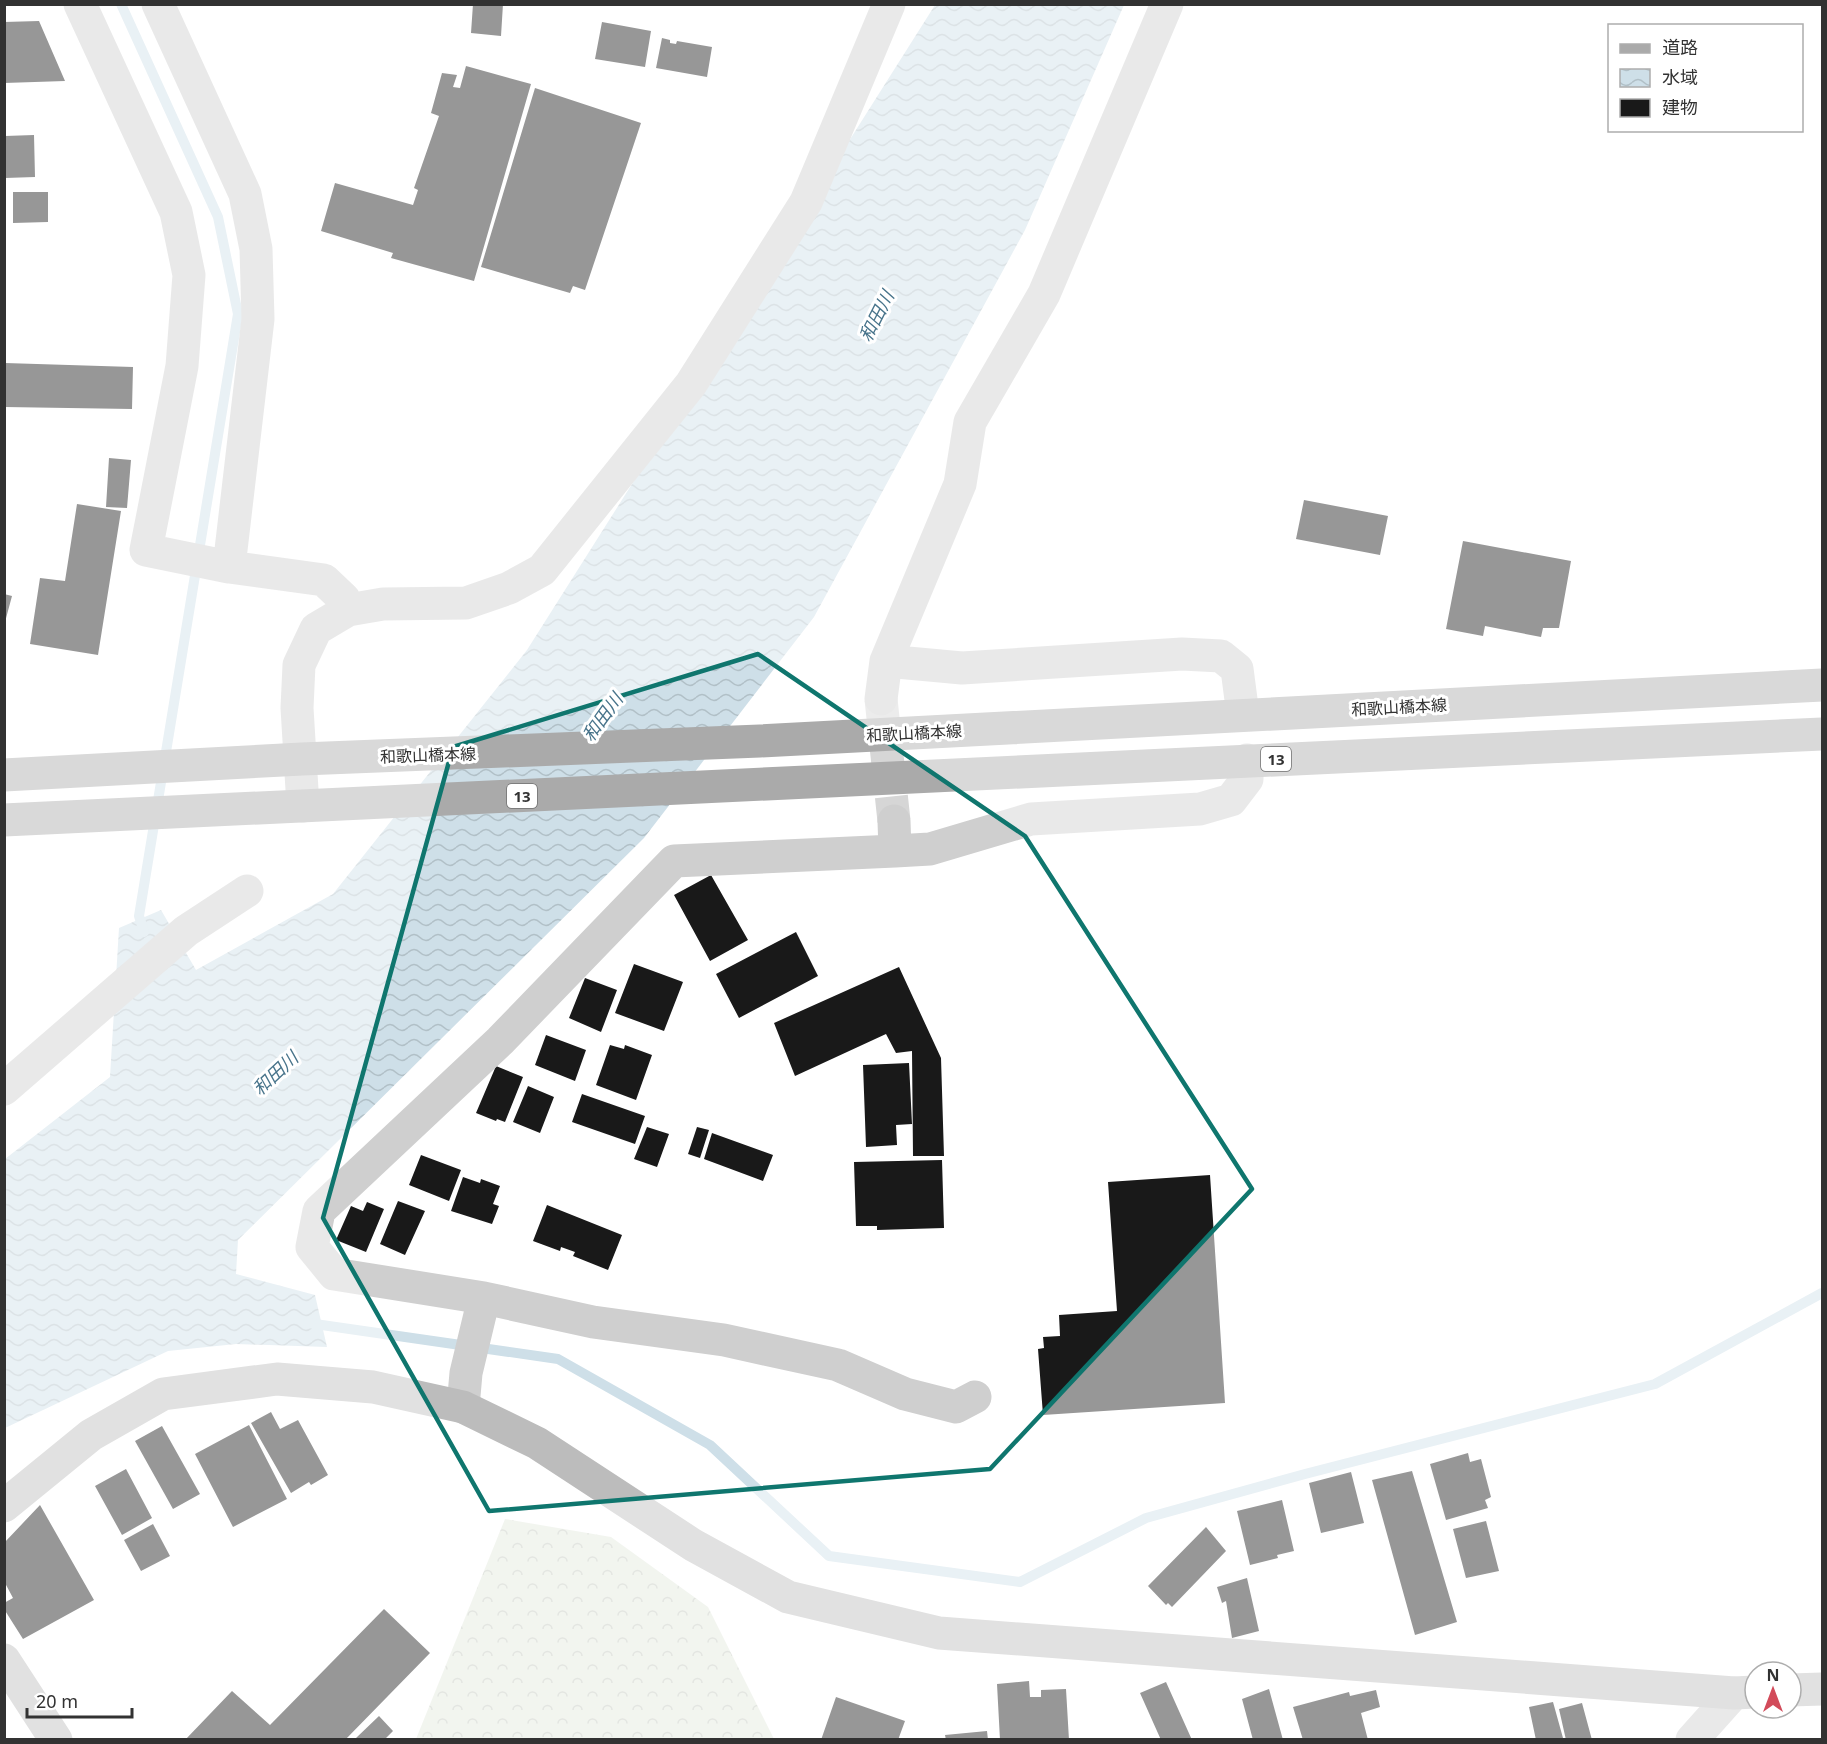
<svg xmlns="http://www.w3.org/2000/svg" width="1827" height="1744" viewBox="0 0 1827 1744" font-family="'Noto Sans','Noto Sans JP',sans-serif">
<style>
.forest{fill:url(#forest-crowns)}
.water{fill:url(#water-waves)}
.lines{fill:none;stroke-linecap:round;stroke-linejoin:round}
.stream{stroke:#cedfe8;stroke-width:10}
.building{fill:#191919}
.street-tunnel{stroke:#d6d6d6;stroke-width:33;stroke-dasharray:33 16;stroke-linecap:butt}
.street{stroke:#cfcfcf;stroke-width:33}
.secondary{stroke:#bcbcbc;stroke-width:33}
.primary{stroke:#aaa;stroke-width:33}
.marked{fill:none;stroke:#0f766e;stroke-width:4.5;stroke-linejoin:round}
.labels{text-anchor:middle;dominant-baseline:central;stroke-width:6;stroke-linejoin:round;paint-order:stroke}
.shield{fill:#fff;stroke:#707070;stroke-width:1.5}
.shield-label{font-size:15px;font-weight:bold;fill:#323232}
.street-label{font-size:16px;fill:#323232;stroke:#fff}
.water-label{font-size:18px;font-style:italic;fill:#48748b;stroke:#fff}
</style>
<defs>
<pattern id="forest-crowns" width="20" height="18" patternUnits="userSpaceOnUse" patternTransform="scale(1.5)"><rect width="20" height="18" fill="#e2e8dc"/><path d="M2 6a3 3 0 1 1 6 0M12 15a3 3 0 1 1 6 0" fill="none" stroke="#c2c7bd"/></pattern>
<pattern id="water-waves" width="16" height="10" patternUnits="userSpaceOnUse" patternTransform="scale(1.5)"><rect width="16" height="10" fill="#cedfe8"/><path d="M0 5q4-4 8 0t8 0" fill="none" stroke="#b1c0c7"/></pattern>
</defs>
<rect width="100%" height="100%" fill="#fff"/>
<!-- forest -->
<path class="forest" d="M 505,1519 L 611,1537 L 708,1607 L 774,1739 L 416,1739 Z"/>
<!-- water -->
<path class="water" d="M 935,5 L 1124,5 L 1025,230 L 814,617 L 644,838 L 238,1240 L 236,1274 L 315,1295 L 327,1347 L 236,1344 L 168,1351 L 5,1428 L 5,1159 L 110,1077 L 119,928 L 161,910 L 196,970 L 333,894 L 527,650 Z"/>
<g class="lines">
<!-- stream -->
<path class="stream" d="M 121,4 L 218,217 L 238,314 L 139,916 L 144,932
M 308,1323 L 558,1359 L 710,1445 L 829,1556 L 1020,1582 L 1146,1518 L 1305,1474 L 1655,1384 L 1822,1293"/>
</g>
<!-- building -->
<path class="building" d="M 473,4 L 503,4 L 501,36 L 471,33 Z
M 39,21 L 65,81 L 4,83 L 4,22 Z
M 602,22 L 651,31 L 645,67 L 595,59 Z
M 662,38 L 670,40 L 670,43 L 676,44 L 677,41 L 712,47 L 707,77 L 656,68 Z
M 466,66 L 531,84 L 474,281 L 391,258 L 393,253 L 321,231 L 335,183 L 413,205 L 418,190 L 414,188 L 439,116 L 431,113 L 442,73 L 457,75 L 453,87 L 460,88 Z
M 535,88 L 641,123 L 585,290 L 573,286 L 570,293 L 481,267 Z
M 34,135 L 35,177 L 5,178 L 5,136 Z
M 13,192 L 48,192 L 48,222 L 13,223 Z
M 5,363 L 133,367 L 132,409 L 5,407 Z
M 109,458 L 131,460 L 127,508 L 106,507 Z
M 1304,500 L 1388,516 L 1380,555 L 1296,539 Z
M 77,504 L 121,511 L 98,655 L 30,644 L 40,578 L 65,581 Z
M 1463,541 L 1571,561 L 1559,628 L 1543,628 L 1541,637 L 1485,626 L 1483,636 L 1446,629 Z
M 4,594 L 12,596 L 5,622 L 4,622 Z
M 711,875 L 748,940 L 710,961 L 674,895 Z
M 796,932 L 818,976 L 739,1018 L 716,974 Z
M 634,964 L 683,982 L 664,1031 L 615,1013 Z
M 899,967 L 941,1058 L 944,1156 L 913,1156 L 912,1051 L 896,1053 L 886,1034 L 795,1076 L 774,1023 Z
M 585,978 L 617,990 L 601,1032 L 569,1018 Z
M 546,1035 L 586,1050 L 575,1081 L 535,1065 Z
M 610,1045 L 624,1049 L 625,1045 L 652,1055 L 636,1100 L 596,1085 Z
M 909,1063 L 912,1124 L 896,1125 L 897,1145 L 866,1147 L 863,1065 Z
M 496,1066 L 523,1077 L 505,1122 L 497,1119 L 496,1121 L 476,1113 Z
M 528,1086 L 554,1097 L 540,1133 L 513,1122 Z
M 582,1094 L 645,1116 L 635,1144 L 572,1122 Z
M 647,1127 L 669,1134 L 657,1167 L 634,1159 Z
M 697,1127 L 709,1130 L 700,1158 L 688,1154 Z
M 712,1133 L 773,1155 L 763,1181 L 704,1159 Z
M 421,1155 L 461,1170 L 449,1201 L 409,1185 Z
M 942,1160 L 944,1228 L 877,1230 L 877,1226 L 856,1226 L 854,1162 Z
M 1210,1175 L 1225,1403 L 1043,1415 L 1038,1349 L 1044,1348 L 1043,1337 L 1060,1336 L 1059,1315 L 1117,1311 L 1108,1182 Z
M 463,1177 L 480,1183 L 481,1179 L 500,1186 L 493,1204 L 499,1206 L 492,1224 L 451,1211 Z
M 398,1201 L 425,1211 L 405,1255 L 380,1244 Z
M 367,1202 L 384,1209 L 366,1252 L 336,1240 L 351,1206 L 363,1211 Z
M 547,1205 L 622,1235 L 608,1270 L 573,1256 L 575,1252 L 561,1247 L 560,1251 L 533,1241 Z
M 271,1412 L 280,1429 L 298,1420 L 328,1475 L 311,1485 L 309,1482 L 291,1493 L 251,1423 Z
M 249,1425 L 287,1499 L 233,1527 L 195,1454 Z
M 162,1426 L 200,1494 L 173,1509 L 135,1441 Z
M 1468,1453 L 1470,1462 L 1481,1459 L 1491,1497 L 1485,1500 L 1488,1508 L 1446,1520 L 1430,1464 Z
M 126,1469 L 152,1518 L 122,1535 L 95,1486 Z
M 1412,1471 L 1457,1622 L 1415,1635 L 1372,1480 Z
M 1351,1472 L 1364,1523 L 1321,1533 L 1309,1483 Z
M 1282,1500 L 1294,1551 L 1277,1555 L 1278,1558 L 1250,1565 L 1237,1511 Z
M 40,1505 L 94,1600 L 23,1639 L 4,1609 L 4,1603 L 13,1598 L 5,1583 L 5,1542 Z
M 1486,1521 L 1499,1571 L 1466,1578 L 1453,1529 Z
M 153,1524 L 170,1556 L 141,1571 L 124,1540 Z
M 1206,1527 L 1226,1551 L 1172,1607 L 1168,1603 L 1166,1605 L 1148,1586 Z
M 1247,1578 L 1259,1631 L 1232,1638 L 1226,1601 L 1222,1603 L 1217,1587 Z
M 384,1609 L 430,1653 L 345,1740 L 185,1740 L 232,1691 L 270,1725 Z
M 1029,1681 L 1030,1697 L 1041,1697 L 1041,1690 L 1066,1689 L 1069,1740 L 1000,1740 L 997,1684 Z
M 1166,1682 L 1192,1740 L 1161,1740 L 1140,1693 Z
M 1269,1689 L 1283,1740 L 1253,1740 L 1242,1699 Z
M 1376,1690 L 1380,1707 L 1361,1713 L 1368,1740 L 1303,1740 L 1293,1707 L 1349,1692 L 1350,1696 Z
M 836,1697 L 905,1721 L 898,1740 L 821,1740 Z
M 1553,1702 L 1563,1738 L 1536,1740 L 1529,1707 Z
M 1582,1703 L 1592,1740 L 1566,1740 L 1559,1709 Z
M 379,1716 L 393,1731 L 384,1740 L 357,1740 L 356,1738 Z
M 987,1731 L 988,1740 L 946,1740 L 945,1735 Z"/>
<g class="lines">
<!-- street-tunnel -->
<path class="street-tunnel" d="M 881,699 L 894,821"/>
<!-- street -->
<path class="street" d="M 80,4 L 176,212 L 189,275 L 182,366 L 146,550 L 229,567
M 158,4 L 245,194 L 256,249 L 258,319 L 229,567 L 324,580 L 344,599 L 348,610
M 886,661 L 962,668 L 1182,654 L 1221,656 L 1237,669 L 1243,715
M 881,699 L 886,661 L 960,484 L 970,422 L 1044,294 L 1167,4
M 303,806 L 297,708 L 299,665 L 316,629 L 348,610 L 383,604 L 466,603 L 509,588 L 542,570 L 691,384 L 806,202 L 889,4
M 894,821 L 895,851 L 674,861 L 500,1041 L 319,1211 L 312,1247 L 334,1274 L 484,1298 L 593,1322 L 724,1340 L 838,1365 L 905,1394 L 956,1407 L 975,1397
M 895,851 L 930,849 L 1031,819 L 1200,809 L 1231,800 L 1247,779 L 1247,760
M 4,1089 L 186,931 L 247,891
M 463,1407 L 466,1373 L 484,1298
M 1692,1740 L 1734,1693"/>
<!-- secondary -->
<path class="secondary" d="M 4,1506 L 91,1435 L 163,1394 L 277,1379 L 373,1387 L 463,1407 L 537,1443 L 693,1545 L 788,1597 L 939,1633 L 1734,1693 L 1755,1692
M 4,1660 L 56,1740
M 1791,1690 L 1822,1689"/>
<!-- primary -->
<path class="primary" d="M 4,775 L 302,759 L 760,741 L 1822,685
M 4,820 L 1822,734"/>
</g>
<!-- marked area -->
<path d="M0 0H1827V1744H0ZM 758,654 L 1025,836 L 1252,1189 L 990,1469 L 489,1511 L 323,1218 L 453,747 Z" fill="#fff" fill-opacity=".55" fill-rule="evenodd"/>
<path class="marked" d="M 758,654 L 1025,836 L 1252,1189 L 990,1469 L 489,1511 L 323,1218 L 453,747 Z"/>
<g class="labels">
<!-- shield labels -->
<g class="shield">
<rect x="1261" y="747" width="30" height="24" rx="4.5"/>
<rect x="507" y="784" width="30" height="24" rx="4.5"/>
</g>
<g class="shield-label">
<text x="1276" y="759">13</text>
<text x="522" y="796">13</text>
</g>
<!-- street labels -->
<g class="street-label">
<text transform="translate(1399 707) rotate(-3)">和歌山橋本線</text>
<text transform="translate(914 733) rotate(-3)">和歌山橋本線</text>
<text transform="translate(428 755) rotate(-2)">和歌山橋本線</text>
</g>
<!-- water labels -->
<g class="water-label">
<text transform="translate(876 316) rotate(-63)">和田川</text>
<text transform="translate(602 717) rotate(-54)">和田川</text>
<text transform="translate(275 1073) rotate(-43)">和田川</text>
</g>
</g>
<!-- border -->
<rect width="1827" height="1744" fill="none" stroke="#323232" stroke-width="12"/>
<!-- legend -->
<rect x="1608" y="24" width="195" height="108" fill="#ffffff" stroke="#adadad" stroke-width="1.5"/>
<rect x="1620" y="44" width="30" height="9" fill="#aaaaaa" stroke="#adadad" stroke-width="1.5"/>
<text x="1662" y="54" font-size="18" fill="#323232">道路</text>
<rect x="1620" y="69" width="30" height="18" fill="url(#water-waves)" stroke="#adadad" stroke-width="1.5"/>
<text x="1662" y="84" font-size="18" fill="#323232">水域</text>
<rect x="1620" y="99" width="30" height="18" fill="#191919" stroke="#adadad" stroke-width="1.5"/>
<text x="1662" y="114" font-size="18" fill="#323232">建物</text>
<!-- north arrow -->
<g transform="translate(1773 1690)"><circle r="28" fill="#ffffff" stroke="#adadad" stroke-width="1.5"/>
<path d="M0-4.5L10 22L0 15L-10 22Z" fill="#d24b5a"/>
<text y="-9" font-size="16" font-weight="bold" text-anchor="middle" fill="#323232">N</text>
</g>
<!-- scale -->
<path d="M27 1708v9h105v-9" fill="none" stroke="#323232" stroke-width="3"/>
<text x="36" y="1708" font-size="18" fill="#323232" stroke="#ffffff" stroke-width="4.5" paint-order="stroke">20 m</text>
</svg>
